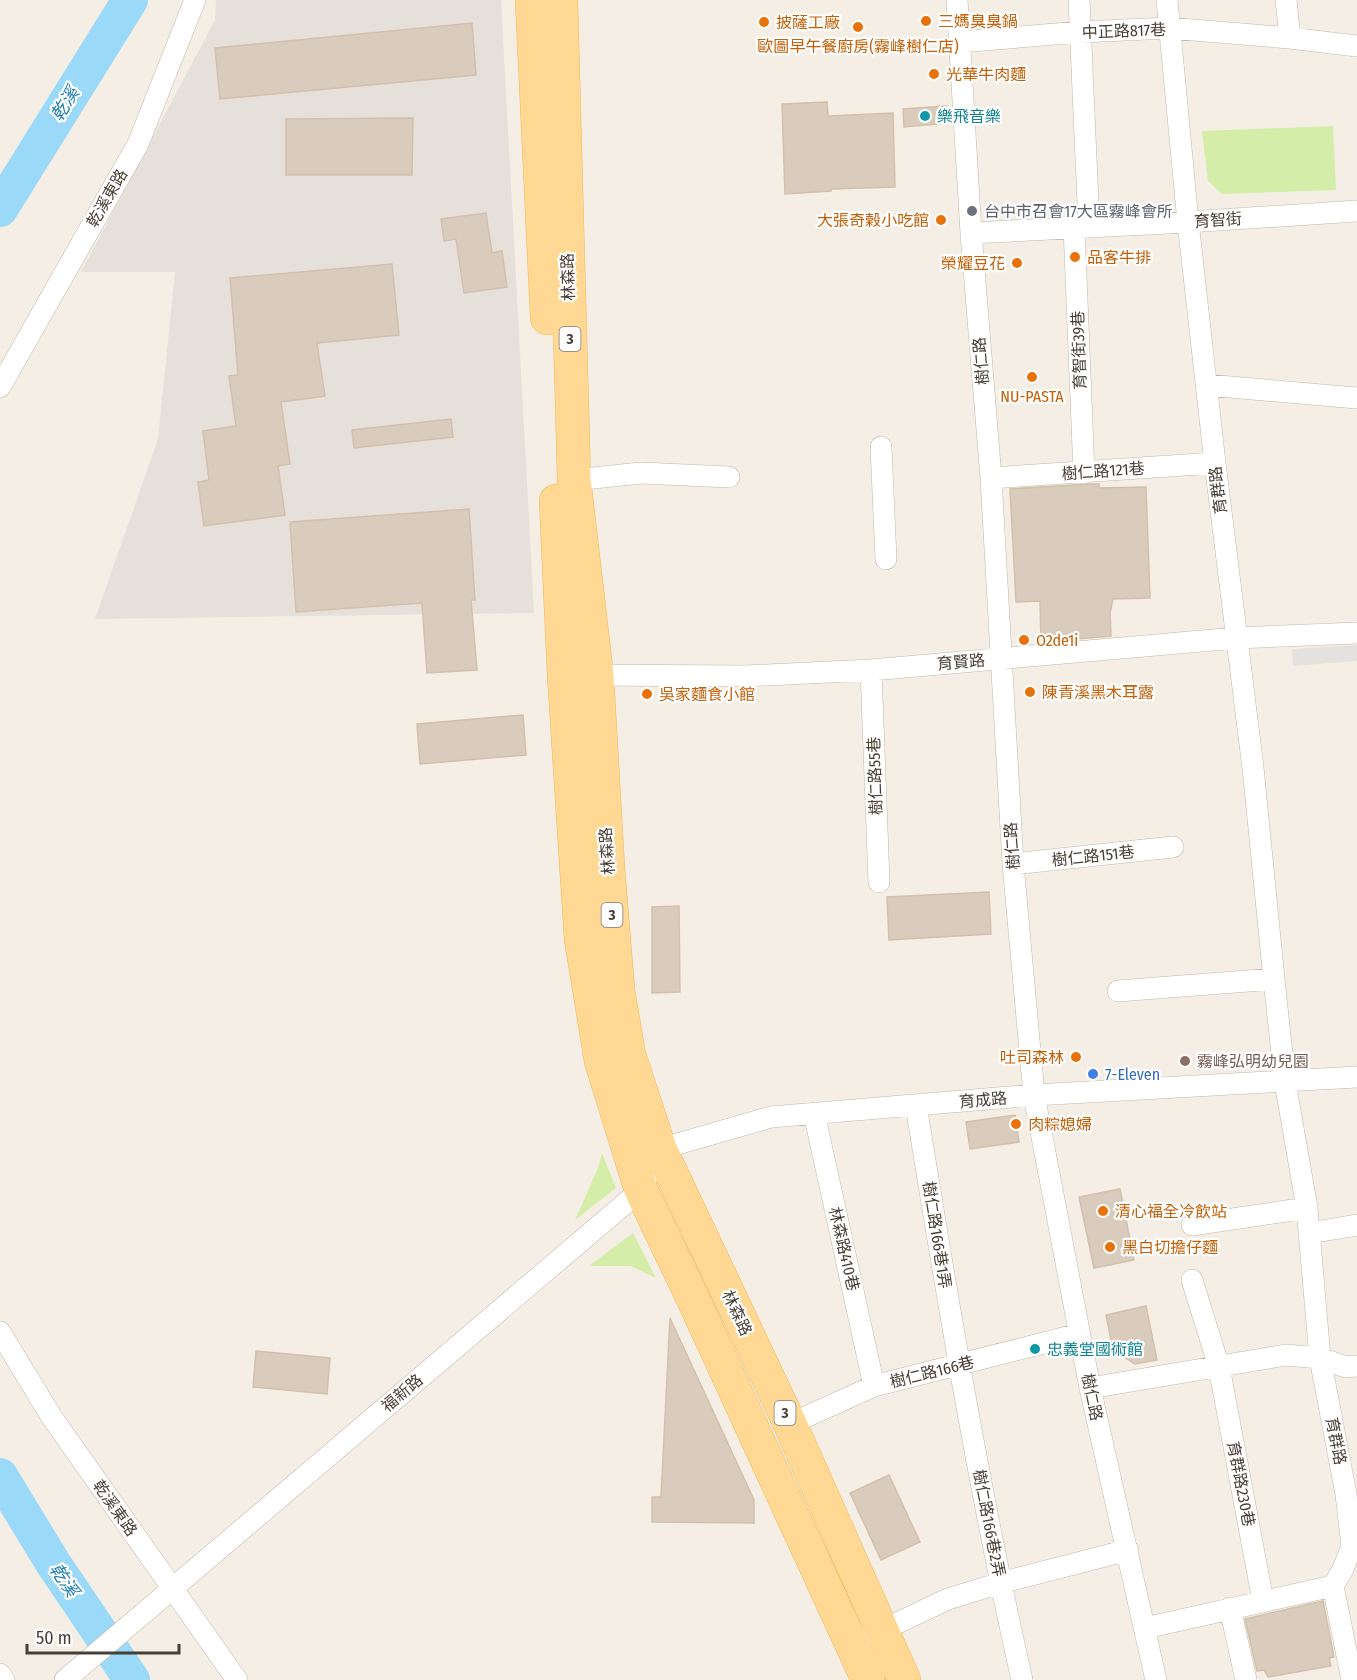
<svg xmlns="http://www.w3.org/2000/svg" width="1357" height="1680" viewBox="0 0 1357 1680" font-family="'Fira Sans Condensed','Noto Sans TC',sans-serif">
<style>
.industrial{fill:#e6e0da}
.green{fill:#d4eda9}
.parking{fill:#e5e1de}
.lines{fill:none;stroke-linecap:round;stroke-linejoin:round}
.river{stroke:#9ad9f8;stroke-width:36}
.building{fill:#daccbc;stroke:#d3c0ab;stroke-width:1.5}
.minor-casing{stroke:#c4b8a9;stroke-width:22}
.primary-casing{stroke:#f1b656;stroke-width:34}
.minor{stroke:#fff;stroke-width:21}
.primary{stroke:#ffd893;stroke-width:33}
.food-dot{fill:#e8710a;stroke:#fff;stroke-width:2}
.culture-dot{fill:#0f9aa8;stroke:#fff;stroke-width:2}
.worship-dot{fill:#6b7280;stroke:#fff;stroke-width:2}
.education-dot{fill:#8d6e63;stroke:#fff;stroke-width:2}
.shop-dot{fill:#3f7fe0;stroke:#fff;stroke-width:2}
.labels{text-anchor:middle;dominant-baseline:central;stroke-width:4.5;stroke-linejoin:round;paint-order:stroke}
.shield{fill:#fff;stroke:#7f7871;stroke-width:1.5}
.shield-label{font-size:15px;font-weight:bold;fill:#483e34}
.food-label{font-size:16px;fill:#c56008;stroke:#fff;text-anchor:start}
.street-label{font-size:16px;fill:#483e34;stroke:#fff}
.culture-label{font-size:16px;fill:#0d838f;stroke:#fff;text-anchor:start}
.worship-label{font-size:16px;fill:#5b616d;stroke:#fff;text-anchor:start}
.education-label{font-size:16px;fill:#785e54;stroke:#fff;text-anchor:start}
.shop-label{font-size:16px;fill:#366cbe;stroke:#fff;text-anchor:start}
.water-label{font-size:18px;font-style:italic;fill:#1f7dae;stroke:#fff}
</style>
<rect width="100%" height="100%" fill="#f4eee5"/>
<!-- industrial -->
<path class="industrial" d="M 216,0 L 501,0 L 534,613 L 95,619 L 158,439 L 175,272 L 81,272 L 215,20 Z"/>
<!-- green -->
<path class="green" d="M 1333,126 L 1336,190 L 1222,194 L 1208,181 L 1202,131 Z
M 602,1153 L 616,1188 L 575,1220 L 598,1168 Z
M 633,1233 L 656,1278 L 631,1266 L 589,1266 Z"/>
<!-- parking -->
<path class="parking" d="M 1357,645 L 1357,661 L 1293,666 L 1292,649 Z"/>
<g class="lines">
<!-- river -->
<path class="river" d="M 0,209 L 130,0
M 0,1476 L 53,1563 L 132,1680"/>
</g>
<!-- building -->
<path class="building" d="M 472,23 L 476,75 L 220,99 L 215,48 Z
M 827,102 L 828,116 L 893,113 L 895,187 L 831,189 L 831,191 L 785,194 L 782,104 Z
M 946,106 L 948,123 L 904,127 L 903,109 Z
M 413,118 L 412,175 L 286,175 L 286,119 Z
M 486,213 L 492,253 L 502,251 L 507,287 L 464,293 L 456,239 L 444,241 L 441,219 Z
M 392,264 L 399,335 L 317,343 L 325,396 L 281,402 L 290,464 L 278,466 L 285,515 L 204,526 L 198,482 L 209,480 L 203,431 L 236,426 L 229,376 L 238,375 L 230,278 Z
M 451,419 L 453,437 L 354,448 L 352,430 Z
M 1090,484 L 1099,484 L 1099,488 L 1146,487 L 1150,598 L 1113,599 L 1110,613 L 1111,636 L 1041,642 L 1040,601 L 1016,602 L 1010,489 Z
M 469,509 L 475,600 L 471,600 L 477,670 L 427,673 L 422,603 L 296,612 L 290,522 Z
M 523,715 L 526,755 L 420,764 L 417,724 Z
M 989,892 L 991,934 L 889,940 L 887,897 Z
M 679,906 L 680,992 L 652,993 L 652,907 Z
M 1015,1115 L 1019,1142 L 970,1149 L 966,1122 Z
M 1120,1189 L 1134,1260 L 1094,1268 L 1079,1197 Z
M 1146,1306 L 1157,1360 L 1135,1364 L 1113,1350 L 1106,1315 Z
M 670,1318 L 754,1500 L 754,1523 L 652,1522 L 652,1497 L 661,1497 Z
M 256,1351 L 330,1358 L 327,1394 L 253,1387 Z
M 889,1475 L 920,1542 L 881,1560 L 850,1493 Z
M 1323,1601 L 1334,1657 L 1329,1658 L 1331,1666 L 1268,1677 L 1264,1670 L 1257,1671 L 1245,1619 Z"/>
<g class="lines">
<!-- minor casing -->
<g class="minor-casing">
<path id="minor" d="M 957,0 L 971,233 L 991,478 L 1013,864 L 1034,1095 L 1090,1388 L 1156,1680
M 1079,0 L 1089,226
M 1286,0 L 1290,38
M 959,42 L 1080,32 L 1169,28 L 1290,38 L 1357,46
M 1074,227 L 1084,473
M 971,233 L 1188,222 L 1357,211
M 1207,385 L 1357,398
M 0,387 L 138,144 L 195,0
M 881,447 L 886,559
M 991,478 L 1215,463
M 574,480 L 641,473 L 729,477
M 871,670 L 879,882
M 585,675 L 745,676 L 871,670 L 1236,638 L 1357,633
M 1013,864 L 1173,847
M 1118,991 L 1274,979
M 916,1105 C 947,1297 979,1490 1022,1680
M 814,1113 L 874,1386
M 1192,1225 L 1307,1208
M 1309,1233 L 1357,1225
M 1192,1280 L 1219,1367 L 1263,1601
M 0,1332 L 51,1416 L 237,1680
M 1090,1388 L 1286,1355 L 1320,1358 L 1346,1367 L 1357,1366
M 790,1424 L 874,1386 L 1079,1334
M 1333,1586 L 1352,1680
M 1230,1608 L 1246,1680
M 1145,1628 L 1333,1586 L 1343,1569 L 1352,1546 L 1346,1494 L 1320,1358 L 1307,1208 L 1285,1082 L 1274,979 L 1253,768 L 1215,463 L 1188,222 L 1167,0
M 872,1635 L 948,1599 L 1000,1583 L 1128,1550
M 0,1674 L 4,1680
M 65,1680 L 641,1190 L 660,1149 L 771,1117 L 1034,1095 L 1357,1077"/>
</g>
<!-- primary casing -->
<g class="primary-casing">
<path id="primary" d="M 532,0 L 547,318
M 561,0 L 574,480 L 597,676 L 608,868 L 618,990 L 629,1055 L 660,1149 L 790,1424 L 904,1680
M 556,501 L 564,675 L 581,939 L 601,1061 L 641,1190 L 694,1301 L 868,1680"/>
</g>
<!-- minor -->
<use href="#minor" class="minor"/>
<!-- primary -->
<use href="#primary" class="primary"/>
</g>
<!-- markers -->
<g class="food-dot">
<circle cx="926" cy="21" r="6"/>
<circle cx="764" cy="22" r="6"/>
<circle cx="858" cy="27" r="6"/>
<circle cx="934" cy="74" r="6"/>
<circle cx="941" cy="220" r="6"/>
<circle cx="1075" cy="257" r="6"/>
<circle cx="1017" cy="263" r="6"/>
<circle cx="1032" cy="377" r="6"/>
<circle cx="1024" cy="640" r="6"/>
<circle cx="1030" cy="692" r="6"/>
<circle cx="647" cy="694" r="6"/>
<circle cx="1076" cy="1057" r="6"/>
<circle cx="1016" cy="1124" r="6"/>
<circle cx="1103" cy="1211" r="6"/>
<circle cx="1110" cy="1247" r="6"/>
</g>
<g class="culture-dot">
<circle cx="925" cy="116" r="6"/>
<circle cx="1035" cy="1349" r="6"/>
</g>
<circle class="worship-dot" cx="972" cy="211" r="6"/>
<circle class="education-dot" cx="1185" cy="1061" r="6"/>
<circle class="shop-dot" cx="1093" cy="1074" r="6"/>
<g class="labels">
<!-- shield labels -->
<g class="shield">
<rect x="559.5" y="327" width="21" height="24" rx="4.5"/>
<rect x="601.5" y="903" width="21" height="24" rx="4.5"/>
<rect x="774.5" y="1401" width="21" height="24" rx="4.5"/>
</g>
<g class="shield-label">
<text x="570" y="339">3</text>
<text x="612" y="915">3</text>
<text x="785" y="1413">3</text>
</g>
<!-- food labels -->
<g class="food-label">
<text x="938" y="21">三媽臭臭鍋</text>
<text x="776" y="22">披薩工廠</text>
<text x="858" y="46" text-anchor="middle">歐圖早午餐廚房(霧峰樹仁店)</text>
<text x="946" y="74">光華牛肉麵</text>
<text x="929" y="220" text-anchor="end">大張奇榖小吃館</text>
<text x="1087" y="257">品客牛排</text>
<text x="1005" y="263" text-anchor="end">榮耀豆花</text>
<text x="1032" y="396" text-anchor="middle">NU-PASTA</text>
<text x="1036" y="640">O2de1i</text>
<text x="1042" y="692">陳青溪黑木耳露</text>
<text x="659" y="694">吳家麵食小館</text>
<text x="1064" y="1057" text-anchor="end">吐司森林</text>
<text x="1028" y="1124">肉粽媳婦</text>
<text x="1115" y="1211">清心福全冷飲站</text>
<text x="1122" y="1247">黑白切擔仔麵</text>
</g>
<!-- street labels -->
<g class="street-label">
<text transform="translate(1124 31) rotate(-2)">中正路817巷</text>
<text transform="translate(107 198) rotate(-60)">乾溪東路</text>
<text transform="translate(1218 220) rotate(-4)">育智街</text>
<text transform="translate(568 277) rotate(-92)">林森路</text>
<text transform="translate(1079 350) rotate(-92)">育智街39巷</text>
<text transform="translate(981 361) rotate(-95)">樹仁路</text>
<text transform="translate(1103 471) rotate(-4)">樹仁路121巷</text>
<text transform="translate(1218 490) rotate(-97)">育群路</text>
<text transform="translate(961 662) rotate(-5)">育賢路</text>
<text transform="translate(875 776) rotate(-92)">樹仁路55巷</text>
<text transform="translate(1012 846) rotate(-94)">樹仁路</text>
<text transform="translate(607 851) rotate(-94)">林森路</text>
<text transform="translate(1093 856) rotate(-6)">樹仁路151巷</text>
<text transform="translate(983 1100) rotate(-5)">育成路</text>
<text transform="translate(937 1235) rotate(81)">樹仁路166巷1弄</text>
<text transform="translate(844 1249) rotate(77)">林森路410巷</text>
<text transform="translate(737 1313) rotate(65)">林森路</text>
<text transform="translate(932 1372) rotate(-14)">樹仁路166巷</text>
<text transform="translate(402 1393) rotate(-40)">福新路</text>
<text transform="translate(1092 1397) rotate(78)">樹仁路</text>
<text transform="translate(1336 1441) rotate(79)">育群路</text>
<text transform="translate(1241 1484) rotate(79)">育群路230巷</text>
<text transform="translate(115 1508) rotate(55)">乾溪東路</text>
<text transform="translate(989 1523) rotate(79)">樹仁路166巷2弄</text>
</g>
<!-- culture labels -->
<g class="culture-label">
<text x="937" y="116">樂飛音樂</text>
<text x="1047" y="1349">忠義堂國術館</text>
</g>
<!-- worship labels -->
<g class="worship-label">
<text x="984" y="211">台中市召會17大區霧峰會所</text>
</g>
<!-- education labels -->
<g class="education-label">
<text x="1197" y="1061">霧峰弘明幼兒園</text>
</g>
<!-- shop labels -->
<g class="shop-label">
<text x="1105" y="1074">7-Eleven</text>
</g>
<!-- water labels -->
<g class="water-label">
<text transform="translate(65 104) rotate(-58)">乾溪</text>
<text transform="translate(64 1580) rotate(56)">乾溪</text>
</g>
</g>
<!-- scale -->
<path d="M27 1644v9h152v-9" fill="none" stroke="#483e34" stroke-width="3"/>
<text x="36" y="1644" font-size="18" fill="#483e34" stroke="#ffffff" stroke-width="4.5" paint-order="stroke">50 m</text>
</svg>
